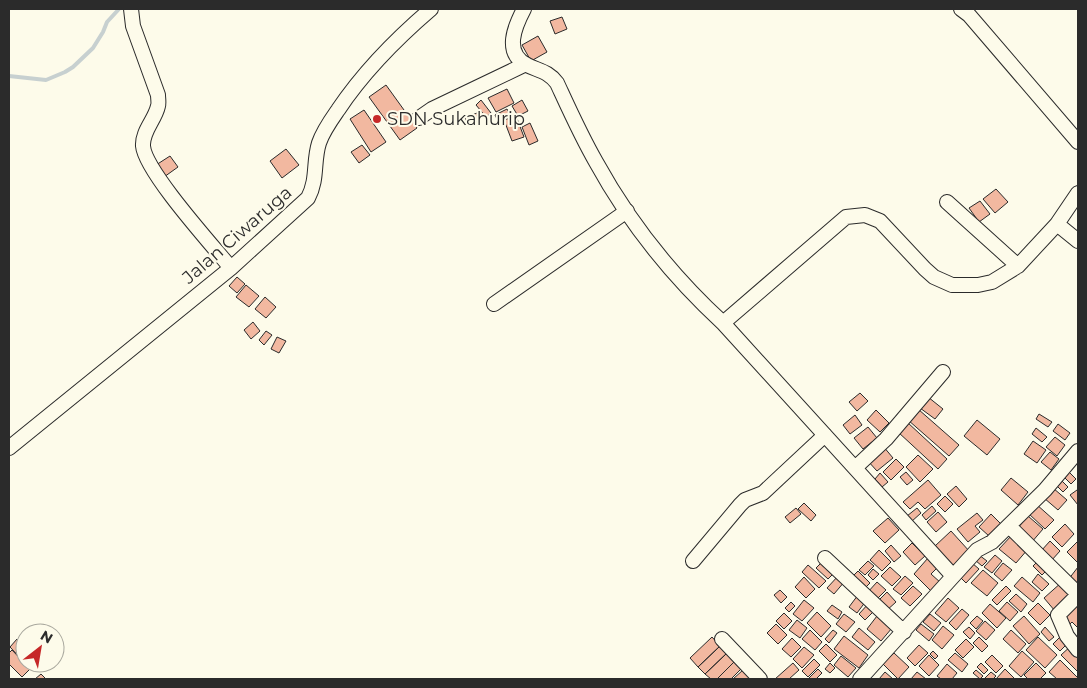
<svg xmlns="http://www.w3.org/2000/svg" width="1087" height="688" viewBox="0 0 1087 688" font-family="Montserrat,sans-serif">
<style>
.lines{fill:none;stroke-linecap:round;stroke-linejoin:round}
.stream{stroke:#c7d0d0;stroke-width:4}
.building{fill:#f2b8a0;stroke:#2b2b2b}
.minor-casing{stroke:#2b2b2b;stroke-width:16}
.minor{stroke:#fdfbea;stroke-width:14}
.poi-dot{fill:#c62828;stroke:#fdfbea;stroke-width:2}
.labels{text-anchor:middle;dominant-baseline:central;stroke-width:4;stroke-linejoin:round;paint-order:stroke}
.poi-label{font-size:18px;fill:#2b2b2b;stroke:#fdfbea;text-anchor:start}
.street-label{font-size:18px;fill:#2b2b2b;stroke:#fdfbea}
</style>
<rect width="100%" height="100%" fill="#fdfbea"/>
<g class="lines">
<!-- stream -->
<path class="stream" d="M 9,76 L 46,80 L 65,72 L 73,67 L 93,48 L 103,32 L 107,22 L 119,9"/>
</g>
<!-- building -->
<path class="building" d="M 562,17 L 567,29 L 555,34 L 550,21 Z
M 538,36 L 547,52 L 531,61 L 522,45 Z
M 386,85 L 417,128 L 400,140 L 369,97 Z
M 507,89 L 514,103 L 496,112 L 488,98 Z
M 481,100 L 491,113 L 486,117 L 476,105 Z
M 522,100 L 528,111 L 518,116 L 512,106 Z
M 507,109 L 510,115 L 498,121 L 495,115 Z
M 364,110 L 386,142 L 371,152 L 350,119 Z
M 477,113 L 480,120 L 468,125 L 465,118 Z
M 516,116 L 524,137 L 512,141 L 504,120 Z
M 530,123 L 538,141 L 529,145 L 522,127 Z
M 362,145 L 370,155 L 359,163 L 351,152 Z
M 286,149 L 299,165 L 282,178 L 270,161 Z
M 170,156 L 178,167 L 164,177 L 156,165 Z
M 996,189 L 1008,202 L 995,213 L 983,199 Z
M 980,201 L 990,214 L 979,222 L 969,208 Z
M 237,277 L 245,284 L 237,293 L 229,286 Z
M 246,285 L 259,296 L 249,307 L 236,297 Z
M 265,297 L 276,307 L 266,318 L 255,309 Z
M 253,322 L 260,331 L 251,339 L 244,330 Z
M 266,331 L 272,335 L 264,345 L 259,340 Z
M 277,337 L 286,341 L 279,353 L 271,349 Z
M 860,393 L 868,401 L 857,411 L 849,402 Z
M 928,397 L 943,409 L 935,419 L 920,408 Z
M 918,409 L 959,445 L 949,456 L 908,420 Z
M 876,410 L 889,423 L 880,432 L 867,420 Z
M 1039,414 L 1052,422 L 1048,427 L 1036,419 Z
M 855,415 L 862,425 L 850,434 L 843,425 Z
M 977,420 L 1000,439 L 987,455 L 964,436 Z
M 907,422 L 947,459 L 938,469 L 898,432 Z
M 1058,424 L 1070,433 L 1065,440 L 1053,431 Z
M 868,427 L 877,438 L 863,449 L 854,438 Z
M 1036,428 L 1047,437 L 1042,442 L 1032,434 Z
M 1055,437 L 1065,445 L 1057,456 L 1046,447 Z
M 1033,441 L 1046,450 L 1037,463 L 1024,454 Z
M 883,446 L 893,458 L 877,471 L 867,460 Z
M 1050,452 L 1059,459 L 1051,470 L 1041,462 Z
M 918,455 L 933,469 L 920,482 L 906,467 Z
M 896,459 L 904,467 L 891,480 L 883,472 Z
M 1068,471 L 1076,479 L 1071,484 L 1063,476 Z
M 906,472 L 913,480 L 907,485 L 900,477 Z
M 880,473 L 888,482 L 882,487 L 875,479 Z
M 1011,478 L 1028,492 L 1018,505 L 1001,490 Z
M 1059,478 L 1068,487 L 1063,492 L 1054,483 Z
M 928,480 L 941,495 L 925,509 L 918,502 L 910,509 L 903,502 Z
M 956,486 L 967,499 L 959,507 L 947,494 Z
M 1053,488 L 1067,500 L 1058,510 L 1044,498 Z
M 1077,490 L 1078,491 L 1078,505 L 1070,495 Z
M 945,496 L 953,504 L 945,512 L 937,504 Z
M 804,503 L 816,515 L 811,521 L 798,509 Z
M 1036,504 L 1054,520 L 1045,529 L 1028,513 Z
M 932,506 L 936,511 L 926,520 L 922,515 Z
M 796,508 L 801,514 L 790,523 L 785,517 Z
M 917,508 L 921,513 L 911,522 L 907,516 Z
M 938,512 L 947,522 L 936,532 L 927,522 Z
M 977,513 L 983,520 L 975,526 L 980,532 L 968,542 L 957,529 Z
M 991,514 L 1001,524 L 989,536 L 979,527 Z
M 1028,516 L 1043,529 L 1031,543 L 1016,530 Z
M 888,518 L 899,530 L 885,543 L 873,531 Z
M 1065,524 L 1074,534 L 1062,547 L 1052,537 Z
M 951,531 L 970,552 L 954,567 L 935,546 Z
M 1012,535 L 1028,549 L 1016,563 L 999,549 Z
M 1050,541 L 1060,551 L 1051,561 L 1041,551 Z
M 1078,541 L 1078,561 L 1077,562 L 1067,552 Z
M 912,543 L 925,556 L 915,565 L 903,552 Z
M 891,545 L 901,556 L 894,562 L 885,551 Z
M 879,550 L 891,562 L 882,571 L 870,560 Z
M 979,555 L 987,561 L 982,566 L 975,560 Z
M 995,555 L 1002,561 L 992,573 L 984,567 Z
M 928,558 L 938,567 L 931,574 L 941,583 L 932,592 L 914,574 Z
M 825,559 L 837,570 L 828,579 L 816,568 Z
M 868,561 L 874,566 L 865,575 L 859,570 Z
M 1038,561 L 1047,570 L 1042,575 L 1033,566 Z
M 972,563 L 979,569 L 966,583 L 959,576 Z
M 1003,563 L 1012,570 L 1002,581 L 994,574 Z
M 808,565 L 826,581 L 819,588 L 802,572 Z
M 890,567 L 901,577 L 892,586 L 881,576 Z
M 1078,567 L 1078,588 L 1068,580 Z
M 873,569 L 879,574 L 873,580 L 868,575 Z
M 983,570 L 998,583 L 987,596 L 971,583 Z
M 858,571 L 870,583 L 861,592 L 849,580 Z
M 1038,574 L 1049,584 L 1042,591 L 1032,582 Z
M 839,575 L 845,581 L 834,594 L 827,588 Z
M 905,576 L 913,583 L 901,595 L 893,589 Z
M 804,577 L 815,589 L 806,598 L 795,587 Z
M 1022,577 L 1040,593 L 1033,602 L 1014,586 Z
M 877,582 L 886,590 L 875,601 L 867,593 Z
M 1062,582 L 1074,595 L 1055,611 L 1044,598 Z
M 913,586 L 922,594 L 910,606 L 901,598 Z
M 1006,586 L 1011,591 L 997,605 L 992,600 Z
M 780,590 L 787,597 L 781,603 L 774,595 Z
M 887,592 L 896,602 L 886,611 L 877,602 Z
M 1016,594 L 1027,604 L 1021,612 L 1009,601 Z
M 858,595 L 866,601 L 857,613 L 849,607 Z
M 948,598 L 959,608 L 946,622 L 935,613 Z
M 804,600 L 814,608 L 802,621 L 793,614 Z
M 1073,601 L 1078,605 L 1078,628 L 1072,622 L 1068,626 L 1061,621 Z
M 791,602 L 795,606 L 789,612 L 785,608 Z
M 1007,602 L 1018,612 L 1010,621 L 999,611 Z
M 869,603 L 876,609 L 865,620 L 859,614 Z
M 1038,603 L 1050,615 L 1040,625 L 1028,613 Z
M 990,604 L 1006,618 L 997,628 L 982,613 Z
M 832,605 L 842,612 L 838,619 L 827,611 Z
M 962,609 L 969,615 L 956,630 L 949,623 Z
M 817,612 L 831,626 L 821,637 L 807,623 Z
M 784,613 L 792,621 L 784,629 L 776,621 Z
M 844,614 L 855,622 L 846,632 L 836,624 Z
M 930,614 L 941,623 L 934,631 L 923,622 Z
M 877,616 L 892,628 L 881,641 L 867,629 Z
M 977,616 L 983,621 L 976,629 L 970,623 Z
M 1024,616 L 1040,634 L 1029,644 L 1013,626 Z
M 797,620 L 807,628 L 800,638 L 789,630 Z
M 985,621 L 995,630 L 986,640 L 976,631 Z
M 776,624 L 787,635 L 778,644 L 767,633 Z
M 921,624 L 934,634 L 929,641 L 916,630 Z
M 943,626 L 954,635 L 942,649 L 932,640 Z
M 969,627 L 975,633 L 970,639 L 963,632 Z
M 1045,627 L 1054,637 L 1049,641 L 1041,632 Z
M 859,628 L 875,642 L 868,650 L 852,637 Z
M 810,630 L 822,642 L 815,650 L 802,639 Z
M 833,630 L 837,633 L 829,643 L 825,639 Z
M 1011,630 L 1026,644 L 1018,653 L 1003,639 Z
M 1062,635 L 1069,642 L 1060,651 L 1053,644 Z
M 844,636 L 868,655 L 859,668 L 834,649 Z
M 712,637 L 720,646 L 698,667 L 690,658 Z
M 979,637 L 988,646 L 982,652 L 973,643 Z
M 1038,637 L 1057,655 L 1045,668 L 1026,650 Z
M 792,638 L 801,647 L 791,657 L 782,649 Z
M 17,639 L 25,648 L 25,663 L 10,647 Z
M 966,639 L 974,647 L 963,658 L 955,650 Z
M 826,644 L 837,655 L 830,662 L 819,651 Z
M 919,645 L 928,653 L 915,666 L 907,658 Z
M 1072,645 L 1078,652 L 1078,669 L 1077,671 L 1061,655 Z
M 720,646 L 727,653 L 705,674 L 698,667 Z
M 804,647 L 814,655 L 802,668 L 793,659 Z
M 12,650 L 30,669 L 22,677 L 9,664 L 9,653 Z
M 933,651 L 938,656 L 935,659 L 930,654 Z
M 1022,651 L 1034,662 L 1021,677 L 1009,666 Z
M 727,653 L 735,661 L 717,679 L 711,679 L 705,674 Z
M 894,653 L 909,667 L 898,679 L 883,664 Z
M 955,653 L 968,664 L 962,672 L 948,660 Z
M 929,655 L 939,665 L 929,676 L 919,666 Z
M 992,655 L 1003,666 L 996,673 L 985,662 Z
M 841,656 L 856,668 L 848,677 L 834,665 Z
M 814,659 L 820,665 L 808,677 L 802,671 Z
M 1060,660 L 1078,678 L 1078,679 L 1057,679 L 1049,672 Z
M 735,661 L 742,668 L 731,679 L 717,679 Z
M 793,663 L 799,670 L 789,679 L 775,679 Z
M 830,663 L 835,668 L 830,673 L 825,669 Z
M 981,663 L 988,670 L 984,674 L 977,667 Z
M 1036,663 L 1046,673 L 1040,679 L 1028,679 L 1024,675 Z
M 947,664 L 957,673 L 952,679 L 941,679 L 937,676 Z
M 818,669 L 822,673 L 816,679 L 811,679 L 809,678 Z
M 1005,669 L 1014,678 L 1013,679 L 996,679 Z
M 743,670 L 751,679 L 733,679 Z
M 976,670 L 983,676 L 980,679 L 973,673 Z
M 885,672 L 893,679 L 879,679 Z
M 917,672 L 926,679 L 911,679 Z
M 991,672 L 996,676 L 993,679 L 984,679 Z
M 41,674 L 46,679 L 35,679 Z"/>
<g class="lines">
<!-- minor casing -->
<g class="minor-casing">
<path id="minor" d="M 131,9 L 133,26 L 158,95 C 158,98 159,103 158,106 C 155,120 142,131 143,146 C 145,171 212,245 231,268
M 524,9 C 515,26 503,53 527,65 C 539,71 548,71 557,83 C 569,109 581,136 596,162 C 629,222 673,277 723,323 L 953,576
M 961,9 L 969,15 L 1078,142
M 419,118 L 432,109 L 526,64
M 947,202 L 1018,266
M 1057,224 L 1078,193
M 494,304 L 627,211
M 723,323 L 846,217 L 865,215 L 880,221 L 925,269 L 934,277 L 952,285 L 978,285 L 992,282 L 1018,266 L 1057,224 L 1078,241
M 9,448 L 231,268 L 308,198 C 318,179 313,162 319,143 C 323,131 331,120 338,110 C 364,71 396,39 431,9
M 856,467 L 886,439 L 943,372
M 1009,526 L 1077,593 L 1077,596 L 1058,615 L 1067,636 L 1078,650
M 825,558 L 904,632
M 693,561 L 740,505 L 745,500 L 763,493 L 825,435
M 722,639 L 760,679
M 860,679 L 977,550 L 992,542 L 1045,490 L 1078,451"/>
</g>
<!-- minor -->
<use href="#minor" class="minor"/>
</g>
<!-- markers -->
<circle class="poi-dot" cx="377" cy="119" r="5"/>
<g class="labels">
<!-- poi labels -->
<g class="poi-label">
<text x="387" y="119">SDN Sukahurip</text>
</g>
<!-- street labels -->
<g class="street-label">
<text transform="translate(237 235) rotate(-41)">Jalan Ciwaruga</text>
</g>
</g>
<!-- border -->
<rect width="1087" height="688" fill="none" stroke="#2b2b2b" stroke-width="20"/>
<!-- north arrow -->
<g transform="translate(40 648) rotate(31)"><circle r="24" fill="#fdfbea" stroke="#a9a89e"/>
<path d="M0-4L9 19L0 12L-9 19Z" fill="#c62828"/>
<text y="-8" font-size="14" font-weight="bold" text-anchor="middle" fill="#2b2b2b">N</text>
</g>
</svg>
